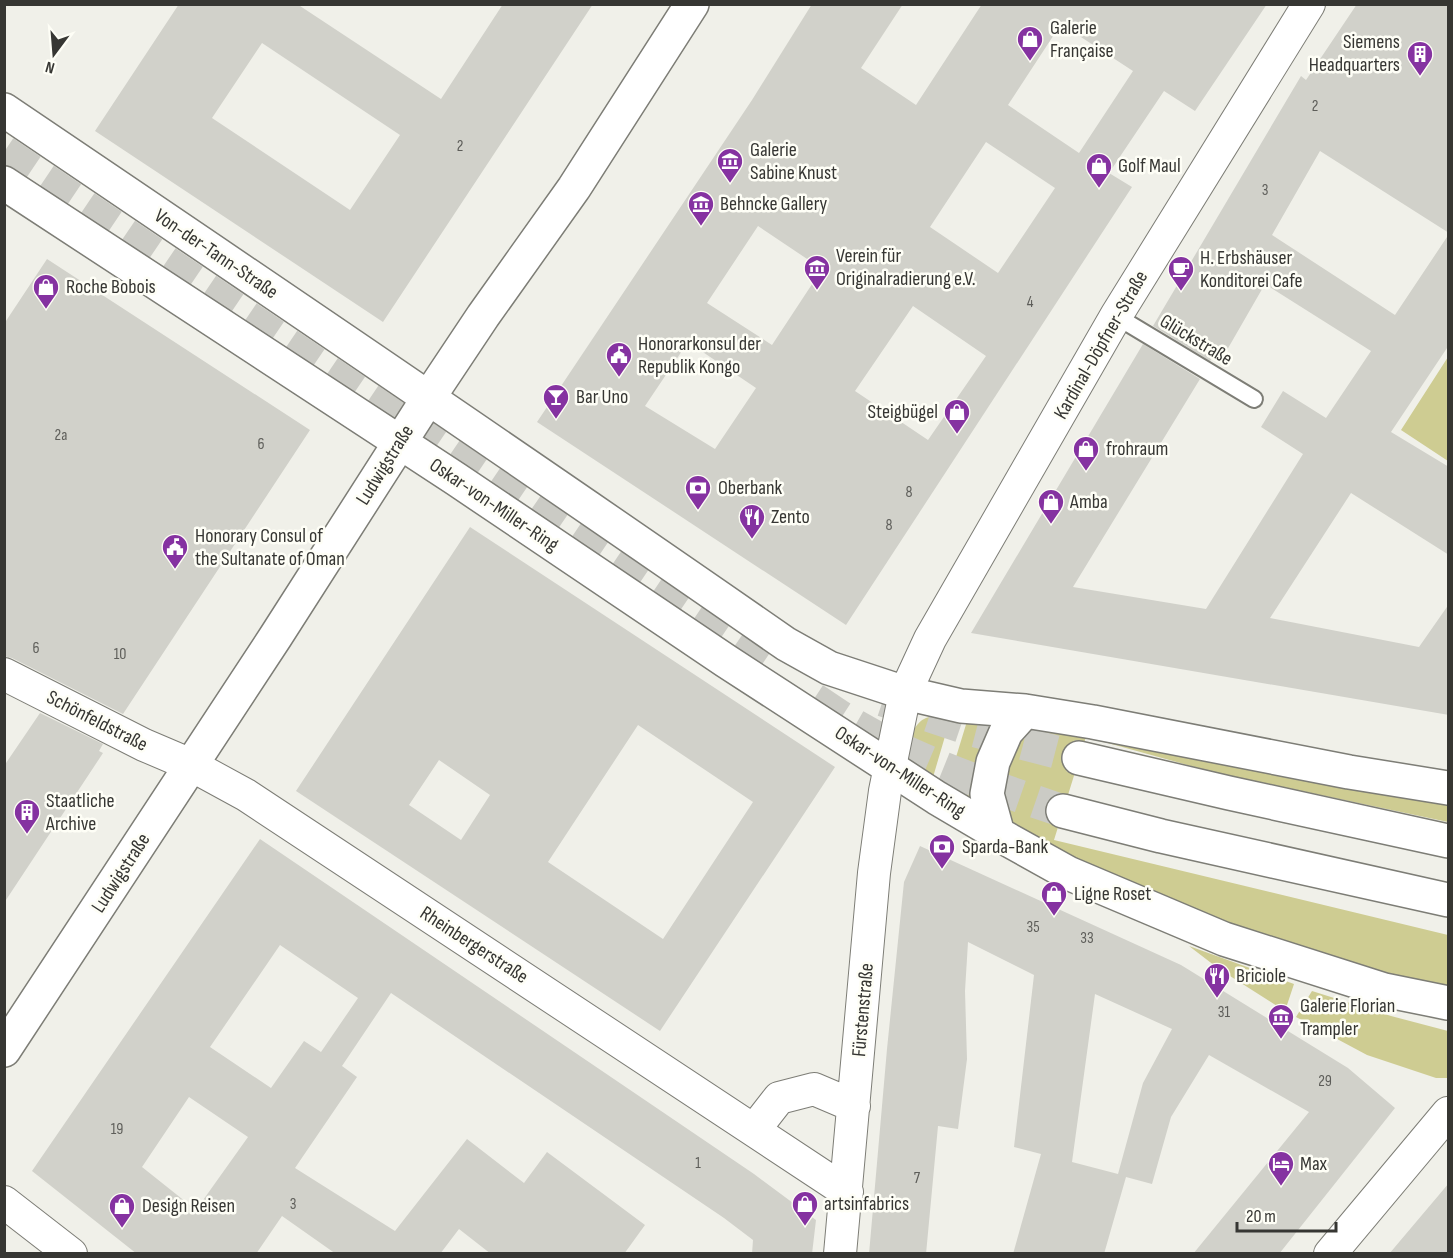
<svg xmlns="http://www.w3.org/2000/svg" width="1453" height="1258" viewBox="0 0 1453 1258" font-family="'Sofia Sans Condensed',sans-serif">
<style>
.green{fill:#cecc92}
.building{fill:#d1d1ca;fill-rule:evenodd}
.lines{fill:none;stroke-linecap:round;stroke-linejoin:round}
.secondary-tunnel{stroke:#cbcbc5;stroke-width:33;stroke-dasharray:33 16;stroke-linecap:butt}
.service-casing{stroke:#7d7d76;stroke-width:20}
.minor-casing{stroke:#7d7d76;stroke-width:34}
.tertiary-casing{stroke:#7d7d76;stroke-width:36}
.secondary-casing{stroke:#7d7d76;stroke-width:36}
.service{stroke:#fff;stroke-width:16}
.minor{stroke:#fff;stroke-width:32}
.tertiary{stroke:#fff;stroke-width:33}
.secondary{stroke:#fff;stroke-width:33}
.labels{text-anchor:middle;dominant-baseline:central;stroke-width:5;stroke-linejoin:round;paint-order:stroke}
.number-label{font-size:16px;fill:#5d5d59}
.poi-label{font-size:20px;fill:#363633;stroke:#fefef6;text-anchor:start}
.street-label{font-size:20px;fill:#363633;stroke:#fefef6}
</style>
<rect width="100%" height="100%" fill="#f0f0e9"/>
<!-- green -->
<path class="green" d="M 1448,357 L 1448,461 L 1401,430 Z
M 940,715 L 951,716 L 931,784 C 923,777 912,770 909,759 C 905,746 913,723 926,718 C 931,716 936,716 940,715 Z
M 968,718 L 997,724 C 974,751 970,770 971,805 L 945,793 Z
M 1039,729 L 1448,799 L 1448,822 L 1213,772 L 1086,737 L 1054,840 L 1448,935 L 1448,992 L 1261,941 L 1075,863 L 1010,822 L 1000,796 L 1012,747 Z
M 1189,946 L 1294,984 L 1285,1011 L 1219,969 Z
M 1312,991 L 1391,1016 L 1448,1031 L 1448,1078 L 1436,1078 L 1367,1055 L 1296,1017 Z"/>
<!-- building -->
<path class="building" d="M 179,4 L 297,4 L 441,99 L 503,4 L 593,4 L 383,322 L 95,131 ZM 262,43 L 400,135 L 350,210 L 212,118 Z
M 812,4 L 903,4 L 861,68 L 916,105 L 982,4 L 1267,4 L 1195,111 L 1164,91 L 1109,173 L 1132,187 L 846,625 L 537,422 L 752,100 ZM 1061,24 L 1133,71 L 1079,153 L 1008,105 ZM 986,142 L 1055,188 L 998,273 L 930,227 ZM 758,226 L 822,269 L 772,345 L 707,303 ZM 913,306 L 986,356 L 928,440 L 855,391 ZM 688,342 L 756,388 L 715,449 L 645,406 Z
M 1357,4 L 1449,4 L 1449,233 L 1320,151 L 1272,235 L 1395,315 L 1449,234 L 1449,345 L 1391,432 L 1449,467 L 1449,555 L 1351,493 L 1270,618 L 1419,647 L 1449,604 L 1449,715 L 971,633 L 1143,344 L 1200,379 L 1073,587 L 1206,609 L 1303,454 L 1261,427 L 1283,391 L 1326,418 L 1371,351 L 1265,284 L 1227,350 L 1219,346 L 1210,361 L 1153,326 L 1301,76 L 1306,80 Z
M 47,259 L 310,430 L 123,714 L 12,658 L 4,656 L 4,324 Z
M 470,527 L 835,767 L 660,1031 L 296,791 ZM 638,725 L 753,802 L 663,939 L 548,862 ZM 439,760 L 490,795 L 461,840 L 409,805 Z
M 40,713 L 103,744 L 99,751 L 103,753 L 4,903 L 4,766 Z
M 260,839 L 754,1174 L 816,1220 L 812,1254 L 752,1254 L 753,1240 L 724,1218 L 391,993 L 342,1066 L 357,1077 L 295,1168 L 395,1231 L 467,1139 L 524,1183 L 547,1152 L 645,1225 L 624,1254 L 491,1254 L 459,1229 L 440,1254 L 336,1254 L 282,1216 L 256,1254 L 137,1254 L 32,1171 ZM 280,945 L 358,998 L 321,1052 L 304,1041 L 271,1088 L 210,1047 ZM 189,1097 L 248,1137 L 196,1210 L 142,1167 Z
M 920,846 L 1181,965 L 1348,1068 L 1395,1108 L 1279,1254 L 1193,1254 L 1309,1112 L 1209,1055 L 1171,1117 L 1152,1184 L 1126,1177 L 1104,1254 L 1013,1254 L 1041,1154 L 1014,1147 L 1034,975 L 968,942 L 965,991 L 967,1059 L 958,1129 L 938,1126 L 926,1254 L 869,1254 L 887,1049 L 904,882 ZM 1095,994 L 1172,1029 L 1143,1083 L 1118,1174 L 1072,1162 Z
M 1449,1183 L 1449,1254 L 1389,1254 Z"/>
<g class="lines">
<!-- secondary-tunnel -->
<path class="secondary-tunnel" d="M 4,152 L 773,673
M 814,699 C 831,710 847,722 865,731 C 927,766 996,788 1063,811
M 883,700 L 972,730 L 1079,758"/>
<!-- service casing -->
<g class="service-casing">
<path id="service" d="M 1116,316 L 1254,399"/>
</g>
<!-- minor casing -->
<g class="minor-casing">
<path id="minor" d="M 4,674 L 144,745 L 191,765 L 246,795 L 847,1192
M 754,1130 L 779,1098 L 814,1089 L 854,1106
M 4,1202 L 71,1254
M 840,1254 L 874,873 L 885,791 L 905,693 L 930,639 L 1116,316 L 1309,4
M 1330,1254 L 1448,1113"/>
</g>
<!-- tertiary casing -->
<g class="tertiary-casing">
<path id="tertiary" d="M 429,397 L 483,316 L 574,188 L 692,4"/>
</g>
<!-- secondary casing -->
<g class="secondary-casing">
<path id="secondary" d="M 4,110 C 266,287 527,464 786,644 L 829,668 L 905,693 L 961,706 L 1025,711 L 1093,722 L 1349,772 L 1448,788
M 4,183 L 456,479 L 726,661 L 937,798 L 998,834 L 1068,873 L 1224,939 L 1384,990 L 1448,1003
M 1079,758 L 1229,793 L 1448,841
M 1063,811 L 1161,836 L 1448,900
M 998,834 L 987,794 L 993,762 L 1006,732 L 1025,711
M 4,1050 L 276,636 L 429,397"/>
</g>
<!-- service -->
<use href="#service" class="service"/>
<!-- minor -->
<use href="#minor" class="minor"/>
<!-- tertiary -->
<use href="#tertiary" class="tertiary"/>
<!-- secondary -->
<use href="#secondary" class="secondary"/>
</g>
<!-- icons -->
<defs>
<g id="shop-pin" transform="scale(1.35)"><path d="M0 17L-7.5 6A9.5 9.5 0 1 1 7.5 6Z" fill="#8532a1" stroke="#fefef6"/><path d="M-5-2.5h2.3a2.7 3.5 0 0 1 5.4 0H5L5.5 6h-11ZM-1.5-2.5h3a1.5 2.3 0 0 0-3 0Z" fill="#fff"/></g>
<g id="building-pin" transform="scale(1.35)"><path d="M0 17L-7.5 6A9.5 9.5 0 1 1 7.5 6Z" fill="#8532a1" stroke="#fefef6"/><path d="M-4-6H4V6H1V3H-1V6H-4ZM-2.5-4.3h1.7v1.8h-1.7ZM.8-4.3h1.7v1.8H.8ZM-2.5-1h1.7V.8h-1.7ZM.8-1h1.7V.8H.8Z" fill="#fff"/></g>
<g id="museum-pin" transform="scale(1.35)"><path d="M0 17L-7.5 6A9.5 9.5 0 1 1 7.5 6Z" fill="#8532a1" stroke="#fefef6"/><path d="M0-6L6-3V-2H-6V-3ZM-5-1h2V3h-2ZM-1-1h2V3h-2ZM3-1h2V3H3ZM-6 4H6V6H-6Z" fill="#fff"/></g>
<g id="cafe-pin" transform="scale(1.35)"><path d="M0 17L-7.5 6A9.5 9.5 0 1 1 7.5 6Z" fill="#8532a1" stroke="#fefef6"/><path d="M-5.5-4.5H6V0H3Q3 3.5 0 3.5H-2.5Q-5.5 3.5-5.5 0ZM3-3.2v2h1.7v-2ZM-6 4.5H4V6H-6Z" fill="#fff"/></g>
<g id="civic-pin" transform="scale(1.35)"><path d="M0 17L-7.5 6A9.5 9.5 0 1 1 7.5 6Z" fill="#8532a1" stroke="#fefef6"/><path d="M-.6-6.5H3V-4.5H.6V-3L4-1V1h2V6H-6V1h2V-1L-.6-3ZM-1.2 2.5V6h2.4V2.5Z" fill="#fff"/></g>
<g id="bar-pin" transform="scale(1.35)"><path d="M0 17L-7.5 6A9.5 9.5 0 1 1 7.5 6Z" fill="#8532a1" stroke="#fefef6"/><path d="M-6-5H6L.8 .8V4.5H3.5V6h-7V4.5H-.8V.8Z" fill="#fff"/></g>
<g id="bank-pin" transform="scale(1.35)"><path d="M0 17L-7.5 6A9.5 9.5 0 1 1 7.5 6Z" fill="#8532a1" stroke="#fefef6"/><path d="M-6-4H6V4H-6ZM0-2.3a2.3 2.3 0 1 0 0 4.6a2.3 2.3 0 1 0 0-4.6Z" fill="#fff"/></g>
<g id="restaurant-pin" transform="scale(1.35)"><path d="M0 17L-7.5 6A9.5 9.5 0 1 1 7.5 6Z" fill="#8532a1" stroke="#fefef6"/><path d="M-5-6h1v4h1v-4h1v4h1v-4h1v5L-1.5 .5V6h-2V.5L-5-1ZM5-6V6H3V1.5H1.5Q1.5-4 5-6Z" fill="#fff"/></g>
<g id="hotel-pin" transform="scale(1.35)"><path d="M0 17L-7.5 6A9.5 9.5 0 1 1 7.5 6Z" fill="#8532a1" stroke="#fefef6"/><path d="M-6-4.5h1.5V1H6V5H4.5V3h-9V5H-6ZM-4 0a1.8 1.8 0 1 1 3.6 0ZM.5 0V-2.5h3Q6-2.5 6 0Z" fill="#fff"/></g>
</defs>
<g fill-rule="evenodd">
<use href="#shop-pin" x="1030" y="39"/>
<use href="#building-pin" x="1420" y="54"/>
<use href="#museum-pin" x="730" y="161"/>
<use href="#shop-pin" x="1099" y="166"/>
<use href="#museum-pin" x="701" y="204"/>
<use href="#museum-pin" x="817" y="268"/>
<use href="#cafe-pin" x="1181" y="269"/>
<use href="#shop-pin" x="46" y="287"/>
<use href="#civic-pin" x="619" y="355"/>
<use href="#bar-pin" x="556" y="397"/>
<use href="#shop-pin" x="957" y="412"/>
<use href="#shop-pin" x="1086" y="449"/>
<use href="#bank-pin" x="698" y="488"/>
<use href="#shop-pin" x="1051" y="502"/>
<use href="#restaurant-pin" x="752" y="517"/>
<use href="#civic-pin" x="175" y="547"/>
<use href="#building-pin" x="27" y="812"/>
<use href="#bank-pin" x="942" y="847"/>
<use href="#shop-pin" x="1054" y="894"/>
<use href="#restaurant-pin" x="1217" y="976"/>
<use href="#museum-pin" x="1281" y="1017"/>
<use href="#hotel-pin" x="1281" y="1164"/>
<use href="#shop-pin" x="805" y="1204"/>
<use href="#shop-pin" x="122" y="1206"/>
</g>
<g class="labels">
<!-- number labels -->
<g class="number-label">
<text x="1315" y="106">2</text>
<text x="460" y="146">2</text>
<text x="1265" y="190">3</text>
<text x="1030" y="302">4</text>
<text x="61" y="435">2a</text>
<text x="261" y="444">6</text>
<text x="909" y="492">8</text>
<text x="889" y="525">8</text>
<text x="36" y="648">6</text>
<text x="120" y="654">10</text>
<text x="1033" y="927">35</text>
<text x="1087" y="938">33</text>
<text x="1224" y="1012">31</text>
<text x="1325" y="1081">29</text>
<text x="117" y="1129">19</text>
<text x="698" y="1163">1</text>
<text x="917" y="1178">7</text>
<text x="293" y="1204">3</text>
</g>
<!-- poi labels -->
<g class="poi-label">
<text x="1050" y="28">Galerie<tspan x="1050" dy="23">Française</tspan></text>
<text x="1400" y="42" text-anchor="end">Siemens<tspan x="1400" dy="23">Headquarters</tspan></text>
<text x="750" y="150">Galerie<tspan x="750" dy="23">Sabine Knust</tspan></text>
<text x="1118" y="166">Golf Maul</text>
<text x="720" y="204">Behncke Gallery</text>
<text x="836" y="256">Verein für<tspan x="836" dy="23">Originalradierung e.V.</tspan></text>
<text x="1200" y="258">H. Erbshäuser<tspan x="1200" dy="23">Konditorei Cafe</tspan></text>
<text x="66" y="287">Roche Bobois</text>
<text x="638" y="344">Honorarkonsul der<tspan x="638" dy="23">Republik Kongo</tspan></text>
<text x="576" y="397">Bar Uno</text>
<text x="938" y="412" text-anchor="end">Steigbügel</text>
<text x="1106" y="449">frohraum</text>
<text x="718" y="488">Oberbank</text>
<text x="1070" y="502">Amba</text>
<text x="771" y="517">Zento</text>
<text x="195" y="536">Honorary Consul of<tspan x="195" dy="23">the Sultanate of Oman</tspan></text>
<text x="46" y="801">Staatliche<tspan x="46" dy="23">Archive</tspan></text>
<text x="962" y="847">Sparda-Bank</text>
<text x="1074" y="894">Ligne Roset</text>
<text x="1236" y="976">Briciole</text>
<text x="1300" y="1006">Galerie Florian<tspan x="1300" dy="23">Trampler</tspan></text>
<text x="1300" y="1164">Max</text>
<text x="824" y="1204">artsinfabrics</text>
<text x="142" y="1206">Design Reisen</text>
</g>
<!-- street labels -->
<g class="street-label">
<text transform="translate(216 254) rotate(34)">Von-der-Tann-Straße</text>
<text transform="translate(1196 340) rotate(31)">Glückstraße</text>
<text transform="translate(1101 345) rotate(-60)">Kardinal-Döpfner-Straße</text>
<text transform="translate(385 465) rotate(-58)">Ludwigstraße</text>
<text transform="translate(494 505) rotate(34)">Oskar-von-Miller-Ring</text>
<text transform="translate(97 721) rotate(27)">Schönfeldstraße</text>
<text transform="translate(900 772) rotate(33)">Oskar-von-Miller-Ring</text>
<text transform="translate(121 873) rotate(-57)">Ludwigstraße</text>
<text transform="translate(474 945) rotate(33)">Rheinbergerstraße</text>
<text transform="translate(863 1010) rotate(-85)">Fürstenstraße</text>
</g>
</g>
<!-- border -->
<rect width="1453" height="1258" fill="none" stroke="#363633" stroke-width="12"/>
<!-- north arrow -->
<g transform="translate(54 54) rotate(196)" stroke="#fefef6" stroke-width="4.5" paint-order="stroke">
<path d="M0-4.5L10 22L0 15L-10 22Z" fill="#363633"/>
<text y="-9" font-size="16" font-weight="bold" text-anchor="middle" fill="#363633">N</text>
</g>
<!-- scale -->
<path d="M1237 1222v9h99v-9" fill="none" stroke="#363633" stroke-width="3"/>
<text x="1246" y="1222" font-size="18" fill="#363633" stroke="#fefef6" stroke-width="4.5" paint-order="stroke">20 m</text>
</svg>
